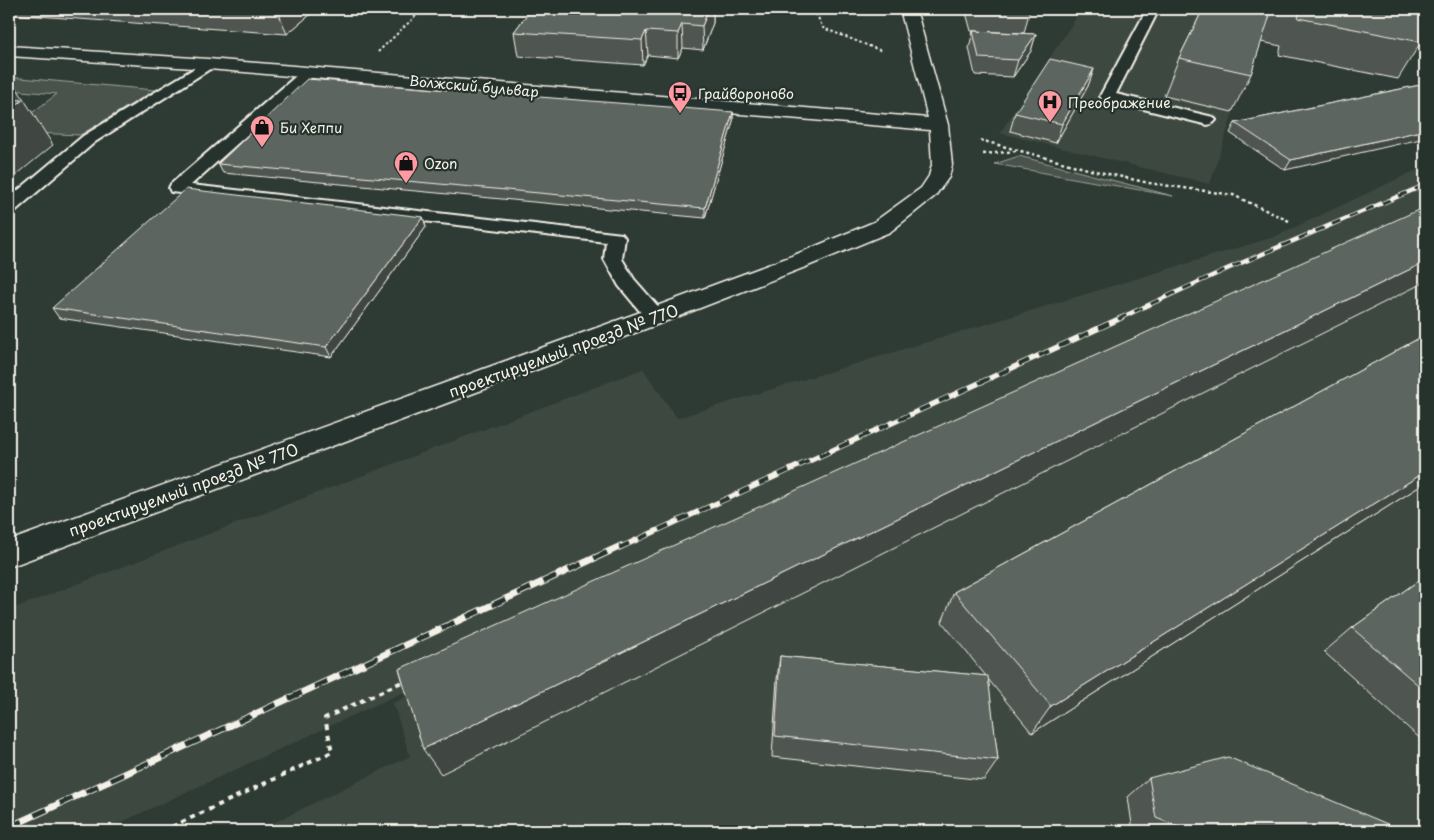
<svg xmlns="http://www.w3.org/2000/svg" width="1434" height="840" viewBox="0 0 1434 840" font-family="'Playpen Sans',sans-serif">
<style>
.built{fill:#3c4841}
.green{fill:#48524c;stroke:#9ea29a}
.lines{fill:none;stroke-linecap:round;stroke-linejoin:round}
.lane-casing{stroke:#f4f1e8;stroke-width:4}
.secondary-casing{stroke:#f4f1e8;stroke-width:3}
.path-far2{stroke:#f4f1e8;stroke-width:2;stroke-dasharray:2.5 2.5;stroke-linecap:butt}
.path-far1{stroke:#f4f1e8;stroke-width:2.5;stroke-dasharray:3 3;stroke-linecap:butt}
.path{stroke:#f4f1e8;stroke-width:4;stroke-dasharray:5 5;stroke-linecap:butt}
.lane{fill:#26332d;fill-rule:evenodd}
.secondary{fill:#26332d;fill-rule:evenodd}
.rail-far2-casing{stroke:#f4f1e8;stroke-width:4.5}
.rail-far1-casing{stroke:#f4f1e8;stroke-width:5.5}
.rail-casing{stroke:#f4f1e8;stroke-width:7}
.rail-far2{stroke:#26332d;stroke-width:3;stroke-dasharray:9;stroke-linecap:butt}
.rail-far1{stroke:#26332d;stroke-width:4;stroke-dasharray:11;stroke-linecap:butt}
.rail{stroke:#26332d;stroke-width:5;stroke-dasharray:14;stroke-linecap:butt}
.wall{fill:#4f5751;stroke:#f4f1e8}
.shaded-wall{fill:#404742;stroke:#f4f1e8}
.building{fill:#5c655e;stroke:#f4f1e8}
.labels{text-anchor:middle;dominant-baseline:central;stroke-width:4.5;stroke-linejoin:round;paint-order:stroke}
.far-street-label{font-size:14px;fill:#f4f1e8;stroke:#26332d}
.far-poi-label{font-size:14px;fill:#f4f1e8;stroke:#26332d;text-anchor:start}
.street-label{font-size:16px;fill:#f4f1e8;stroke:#26332d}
</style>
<rect width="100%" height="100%" fill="#2e3b34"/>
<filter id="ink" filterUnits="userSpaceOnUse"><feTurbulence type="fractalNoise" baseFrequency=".02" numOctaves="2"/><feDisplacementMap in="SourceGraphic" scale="10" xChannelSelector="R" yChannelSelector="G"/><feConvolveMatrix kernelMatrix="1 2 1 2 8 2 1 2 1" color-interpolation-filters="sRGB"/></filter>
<g filter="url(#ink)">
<!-- built -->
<path class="built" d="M 1082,9 L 1325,9 L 1398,79 L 1279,55 L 1281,46 L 1256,41 L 1210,184 L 1000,133 Z
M 1425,166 L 1425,831 L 257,831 L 410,756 L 393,703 L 1031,403 L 102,831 L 9,831 L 9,610 L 643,369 L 677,418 L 1274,237 Z"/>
<!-- green -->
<path class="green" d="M 9,77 L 155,90 L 80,135 L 9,132 L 9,130 L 57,94 L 9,90 Z
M 1019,156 L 1173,196 L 995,164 Z"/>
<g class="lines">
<!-- lane casing -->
<g class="lane-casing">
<path id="lane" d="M 1147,9 L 1159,9 L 1116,94 L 1213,117 L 1216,120 L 1213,123 L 1208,125 L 1107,100 L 1102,99 L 1100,96 Z
M 208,60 L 213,61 L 215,64 L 213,67 L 95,142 L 15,211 L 9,212 L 9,198 L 83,136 Z
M 308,69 L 315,73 L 313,76 L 191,185 L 622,234 L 625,238 L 622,259 L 634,279 L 662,311 L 665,316 L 662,321 L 655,323 L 648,321 L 619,286 L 604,259 L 606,242 L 171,192 L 169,188 L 171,184 L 303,70 Z"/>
</g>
<!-- secondary casing -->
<g class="secondary-casing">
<path id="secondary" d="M 900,9 L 916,9 L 948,125 L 952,165 L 949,177 L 935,196 L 890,232 L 808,266 L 664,322 L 9,567 L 9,541 L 646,310 L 792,256 L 874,222 L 921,188 L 929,176 L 932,165 L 930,130 L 208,69 L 9,56 L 9,46 L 208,59 L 928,118 Z"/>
</g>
<!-- path-far2 -->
<path class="path-far2" d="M 814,9 L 823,28 L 882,51
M 378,52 L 423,9"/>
<!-- path-far1 -->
<path class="path-far1" d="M 980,140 L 1095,171 L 1149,183 L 1233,195 L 1289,221
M 983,154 L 1017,151"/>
<!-- path -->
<path class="path" d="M 163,831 L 332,752 L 325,718 L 406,680"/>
<!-- lane -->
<use href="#lane" class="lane"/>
<!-- secondary -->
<use href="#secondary" class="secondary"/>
<!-- rail-far2 casing -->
<g class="rail-far2-casing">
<path id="rail-far2" d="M 1118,319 L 1227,269 L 1425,185"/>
</g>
<!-- rail-far1 casing -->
<g class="rail-far1-casing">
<path id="rail-far1" d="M 619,548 L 1121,318"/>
</g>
<!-- rail casing -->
<g class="rail-casing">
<path id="rail" d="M 9,827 L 621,546"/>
</g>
<!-- rail-far2 -->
<use href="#rail-far2" class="rail-far2"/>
<!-- rail-far1 -->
<use href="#rail-far1" class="rail-far1"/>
<!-- rail -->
<use href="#rail" class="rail"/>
</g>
<!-- wall -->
<path class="wall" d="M 9,9 L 317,9 L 287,34 L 9,14 Z
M 531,9 L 713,9 L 713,23 L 703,50 L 683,48 L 678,58 L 648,55 L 643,65 L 518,56 L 514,32 Z
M 965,9 L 1030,9 L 1024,33 L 971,31 Z
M 1203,9 L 1425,9 L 1425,31 L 1422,28 L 1421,42 L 1398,79 L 1279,55 L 1281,46 L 1261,42 L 1251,74 L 1232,112 L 1164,96 L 1179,58 Z
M 973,31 L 1036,34 L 1031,51 L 1013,77 L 975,75 L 969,48 Z
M 1094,69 L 1088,86 L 1056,143 L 1010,131 L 1015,113 Z
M 1425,84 L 1285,170 L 1230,133 L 1235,123 Z
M 733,112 L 733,121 L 705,218 L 223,173 L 218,164 Z
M 423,217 L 426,227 L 331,357 L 59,318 L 52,308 Z
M 1425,335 L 1425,483 L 1032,733 L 988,679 L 998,760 L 984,780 L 772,757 L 777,679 L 780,656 L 986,676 L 942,622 L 954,592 Z
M 1425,576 L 1425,743 L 1324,652 L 1352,628 Z
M 1149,778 L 1404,831 L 1133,831 L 1128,797 Z"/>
<!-- shaded-wall -->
<path class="shaded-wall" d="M 277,9 L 317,9 L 287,34 Z
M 709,9 L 713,9 L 713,23 L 703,50 L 702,26 Z
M 682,24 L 683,48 L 678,58 L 678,33 Z
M 646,31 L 648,55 L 643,65 L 642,40 Z
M 1036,34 L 1031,51 L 1013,77 L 1018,60 Z
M 1094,69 L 1088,86 L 1056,143 L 1062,124 Z
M 9,76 L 53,145 L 9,181 Z
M 733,112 L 733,121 L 705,218 L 705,208 Z
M 1425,130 L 1425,138 L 1285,170 L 1291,160 Z
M 423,217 L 426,227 L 331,357 L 326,347 Z
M 1425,262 L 1425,282 L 441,774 L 423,749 Z
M 1425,472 L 1425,483 L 1032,733 L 1051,706 Z"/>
<!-- building -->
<path class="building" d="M 531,9 L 709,9 L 702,26 L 682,24 L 678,33 L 646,31 L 642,40 L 514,32 Z
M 1203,9 L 1272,9 L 1251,74 L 1179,58 Z
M 1292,9 L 1422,9 L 1421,42 L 1298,18 L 1300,10 Z
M 973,31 L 1036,34 L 1018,60 L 979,58 Z
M 1050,59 L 1094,69 L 1062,124 L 1015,113 Z
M 307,79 L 733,112 L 705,208 L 218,164 Z
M 1425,84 L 1425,130 L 1291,160 L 1235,123 Z
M 9,99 L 23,100 L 9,110 Z
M 186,189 L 423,217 L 326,347 L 52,308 Z
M 1425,207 L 1425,262 L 423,749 L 399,669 Z
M 1425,335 L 1425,472 L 1051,706 L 954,592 Z
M 1425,576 L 1425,691 L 1352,628 Z
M 780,656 L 988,676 L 998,760 L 775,736 Z
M 1228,757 L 1404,831 L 1189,831 L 1156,818 L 1149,778 Z"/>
</g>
<!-- icons -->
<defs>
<g id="bus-pin" transform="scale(1.25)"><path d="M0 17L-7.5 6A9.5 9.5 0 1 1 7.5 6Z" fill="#ff9aa2" stroke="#26332d"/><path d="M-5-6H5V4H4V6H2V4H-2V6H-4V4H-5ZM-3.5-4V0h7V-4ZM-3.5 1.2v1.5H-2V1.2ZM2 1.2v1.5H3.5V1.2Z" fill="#111"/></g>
<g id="hospital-pin" transform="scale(1.25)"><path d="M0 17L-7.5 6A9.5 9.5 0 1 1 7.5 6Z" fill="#ff9aa2" stroke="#26332d"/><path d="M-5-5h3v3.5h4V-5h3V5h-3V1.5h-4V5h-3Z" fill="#111"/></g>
<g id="shop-pin" transform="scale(1.25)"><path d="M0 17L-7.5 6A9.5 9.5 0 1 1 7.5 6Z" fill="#ff9aa2" stroke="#26332d"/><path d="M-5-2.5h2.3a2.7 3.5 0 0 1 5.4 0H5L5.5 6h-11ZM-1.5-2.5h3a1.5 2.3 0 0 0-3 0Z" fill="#111"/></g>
</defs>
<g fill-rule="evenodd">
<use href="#bus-pin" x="680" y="93"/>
<use href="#hospital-pin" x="1050" y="102"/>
<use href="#shop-pin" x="262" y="127"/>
<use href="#shop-pin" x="406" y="163"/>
</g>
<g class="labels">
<!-- far-street labels -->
<g class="far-street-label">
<text transform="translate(474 86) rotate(5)">Волжский бульвар</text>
</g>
<!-- far-poi labels -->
<g class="far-poi-label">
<text x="698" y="93">Грайвороново</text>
<text x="1068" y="102">Преображение</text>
<text x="280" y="127">Би Хеппи</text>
<text x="424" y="163">Ozon</text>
</g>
<!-- street labels -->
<g class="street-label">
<text transform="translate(563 350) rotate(-20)">проектируемый проезд № 770</text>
<text transform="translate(183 489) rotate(-20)">проектируемый проезд № 770</text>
</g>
</g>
<!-- margin -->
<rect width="1434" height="840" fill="none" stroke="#26332d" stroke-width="30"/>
<rect x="15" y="15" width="1404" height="810" fill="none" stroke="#f4f1e8" stroke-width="2" filter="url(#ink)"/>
</svg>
